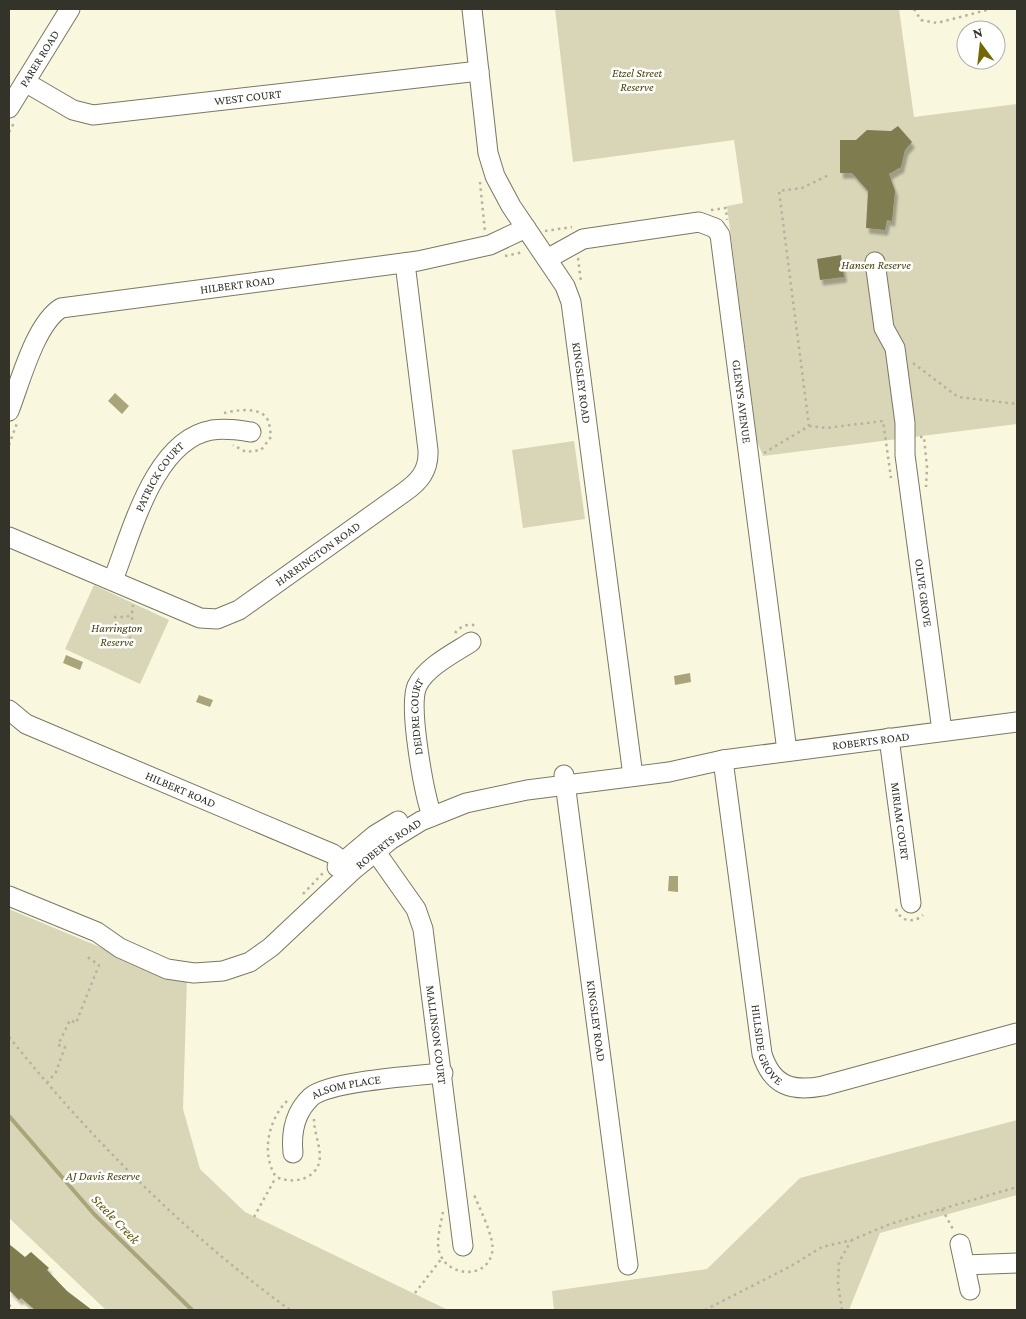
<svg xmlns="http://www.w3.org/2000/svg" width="1026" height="1319" viewBox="0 0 1026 1319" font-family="'Crimson Pro',serif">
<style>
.green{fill:#d8d6b7}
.water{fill:#a9a578}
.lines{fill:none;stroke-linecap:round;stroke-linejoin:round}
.stream{stroke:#a9a578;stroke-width:4}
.building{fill:#7f7b4f;filter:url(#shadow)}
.minor-casing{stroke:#7a7861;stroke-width:21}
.path{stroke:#b4b39f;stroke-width:2.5;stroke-dasharray:2.5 4;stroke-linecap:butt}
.minor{stroke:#fff;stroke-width:19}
.labels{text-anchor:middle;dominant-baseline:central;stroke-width:5;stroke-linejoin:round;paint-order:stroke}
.street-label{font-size:12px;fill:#343329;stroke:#fff}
.park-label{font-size:12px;font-style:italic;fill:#443f03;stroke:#fff}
.water-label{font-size:14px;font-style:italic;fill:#5f5807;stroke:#fff}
</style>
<defs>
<filter id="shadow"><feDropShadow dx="3" dy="5.5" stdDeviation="1" flood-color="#0004"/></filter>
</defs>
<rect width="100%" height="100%" fill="#f9f8de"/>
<!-- green -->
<path class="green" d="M 555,9 L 899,9 L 914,117 L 1017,104 L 1017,424 L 763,456 L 757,441 L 727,206 L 743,203 L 734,140 L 573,162 Z
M 574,441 L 585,519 L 523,528 L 512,450 Z
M 94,585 L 169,620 L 140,684 L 65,649 Z
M 9,909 L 162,973 L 187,979 L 183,1109 L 200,1169 L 245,1212 L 448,1310 L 106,1310 L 9,1218 Z
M 1017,1120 L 1017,1195 L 880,1233 L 849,1310 L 554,1310 L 552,1291 L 707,1269 L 800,1178 Z"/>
<!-- water -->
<path class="water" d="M 115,393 L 129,406 L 122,414 L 108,401 Z
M 66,655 L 83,662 L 80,670 L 63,663 Z
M 690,673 L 691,682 L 675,685 L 674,676 Z
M 199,695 L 213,700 L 210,707 L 196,702 Z
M 669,876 L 678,876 L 678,892 L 668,891 Z"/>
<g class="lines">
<!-- stream -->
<path class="stream" d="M 9,1116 L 94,1214 L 192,1310"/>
</g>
<!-- building -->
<path class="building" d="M 898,126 L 912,142 L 905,150 L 901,167 L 889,174 L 895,191 L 892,221 L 887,220 L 885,230 L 866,228 L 868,191 L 852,173 L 840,173 L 840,140 L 856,140 L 867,130 L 891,131 Z
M 841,255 L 844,277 L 820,280 L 817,259 Z
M 9,1244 L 25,1257 L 31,1252 L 49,1268 L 47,1270 L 67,1291 L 92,1310 L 35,1310 L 21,1298 L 19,1300 L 9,1290 Z"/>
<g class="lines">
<!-- minor casing -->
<g class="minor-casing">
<g id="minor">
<path id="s1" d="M 472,9 L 488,153 L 495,176 L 511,206 L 565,286 L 571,302 L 633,776"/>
<path id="s2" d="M 25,82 L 73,110 L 93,115 L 479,71"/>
<path id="s3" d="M 9,108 L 70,9"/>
<path id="s4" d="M 547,259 L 583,239 L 699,222 L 715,228 L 720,235 L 787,751"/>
<path id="s5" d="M 875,262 L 884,328 L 895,348 L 905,423 L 905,455 L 942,731"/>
<path id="s6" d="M 9,411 C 20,383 35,324 61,308 L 418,261 L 490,245 L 526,228"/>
<path id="s7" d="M 9,537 L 200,618 L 217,619 L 239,610 L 403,493 C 419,482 429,471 428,450 L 405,263"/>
<path id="s8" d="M 113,580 C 132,532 154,440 212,430 C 226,428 238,430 251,432"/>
<path id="s9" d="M 9,710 L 26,724 L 333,854 L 352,869"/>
<path id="s10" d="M 889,738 L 911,903"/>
<path id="s11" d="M 723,760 L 762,1054 C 772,1086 792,1092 823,1086 L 1017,1033"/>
<path id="s12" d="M 564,775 L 628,1265"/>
<path id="s13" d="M 432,816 C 424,793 408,707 417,686 C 426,667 454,653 471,642"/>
<path id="s14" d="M 368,841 L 416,909 L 423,929 L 463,1246"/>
<path d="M 337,867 L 375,835 L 398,821"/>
<path id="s15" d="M 9,896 L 97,932 L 120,948 L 167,969 L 194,973 L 223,971 L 250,962 L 271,947 L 353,870 L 390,840 L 421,821 L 466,803 L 527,790 L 669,772 L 723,760 L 1017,722"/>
<path id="s16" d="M 293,1153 C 291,1133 295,1112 311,1097 C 330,1081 415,1076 443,1073"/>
<path d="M 960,1244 L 970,1290"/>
<path d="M 965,1265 L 1017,1263"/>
</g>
</g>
<!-- path -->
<path class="path" d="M 914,9 L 921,20 L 937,23 L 991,9
M 9,132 L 14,123
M 480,182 L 485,232
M 711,210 L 726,208 L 727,220
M 545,231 L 572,227
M 505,256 L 524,252
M 578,258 L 581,282
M 913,363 L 958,397 L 1017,404
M 224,413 C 235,410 258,407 266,417 C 270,422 270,430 271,437 L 261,450 L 246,452 L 233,445
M 809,426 L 826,428 L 883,421 L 891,478
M 920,437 L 924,437 L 927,467 L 926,487
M 9,445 L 17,423
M 764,453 L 809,426 L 779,191 L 802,188 L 829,175
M 114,617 L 127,617 L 132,613
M 455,633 C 460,626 470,622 478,627
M 106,647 L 109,645 C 141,648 129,623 133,605
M 303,894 L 323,873
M 896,909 C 900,921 913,924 923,915
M 9,1037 C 91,1139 184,1233 290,1310
M 47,1083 L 56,1072 L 65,1047 L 58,1045 L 70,1020 L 76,1023 L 99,965 L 86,956
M 287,1101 C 268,1120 261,1154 276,1177 C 287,1181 297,1182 307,1177 C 331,1164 314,1140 314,1119
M 942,1209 L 954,1231
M 443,1212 C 441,1224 435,1242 440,1254 C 448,1276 486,1280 492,1253 C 496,1239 478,1206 473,1192
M 254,1217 L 276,1177
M 415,1293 L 442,1258
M 9,1305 L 15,1310
M 705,1310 L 791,1266 L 822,1247 L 852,1240 L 890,1224 L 1017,1187
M 842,1310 L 838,1284 L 839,1262 L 851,1241"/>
<!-- minor -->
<use href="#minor" class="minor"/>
</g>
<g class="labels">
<!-- street labels -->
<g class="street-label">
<text stroke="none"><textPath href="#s3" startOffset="58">PARER ROAD</textPath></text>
<text stroke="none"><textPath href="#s2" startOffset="232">WEST COURT</textPath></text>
<text stroke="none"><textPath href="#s6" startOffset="295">HILBERT ROAD</textPath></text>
<text stroke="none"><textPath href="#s1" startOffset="398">KINGSLEY ROAD</textPath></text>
<text stroke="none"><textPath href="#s4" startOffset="352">GLENYS AVENUE</textPath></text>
<text stroke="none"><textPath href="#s8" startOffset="114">PATRICK COURT</textPath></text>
<text stroke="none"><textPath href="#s7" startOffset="345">HARRINGTON ROAD</textPath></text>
<text stroke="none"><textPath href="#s5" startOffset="336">OLIVE GROVE</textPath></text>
<text stroke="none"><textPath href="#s13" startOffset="101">DEIDRE COURT</textPath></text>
<text stroke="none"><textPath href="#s15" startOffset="940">ROBERTS ROAD</textPath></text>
<text stroke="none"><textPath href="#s9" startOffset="190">HILBERT ROAD</textPath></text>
<text stroke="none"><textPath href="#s10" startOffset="84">MIRIAM COURT</textPath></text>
<text stroke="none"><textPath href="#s15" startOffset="442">ROBERTS ROAD</textPath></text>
<text stroke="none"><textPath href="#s12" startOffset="248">KINGSLEY ROAD</textPath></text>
<text stroke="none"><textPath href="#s14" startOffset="211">MALLINSON COURT</textPath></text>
<text stroke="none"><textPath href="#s11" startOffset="289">HILLSIDE GROVE</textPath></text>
<text stroke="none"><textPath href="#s16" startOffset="98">ALSOM PLACE</textPath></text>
</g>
<!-- park labels -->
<g class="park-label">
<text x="637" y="73">Etzel Street<tspan x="637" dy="14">Reserve</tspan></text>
<text x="876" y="265">Hansen Reserve</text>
<text x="117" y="628">Harrington<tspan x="117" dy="14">Reserve</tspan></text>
<text x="103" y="1176">AJ Davis Reserve</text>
</g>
<!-- water labels -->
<g class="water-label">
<text transform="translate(116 1219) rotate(46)">Steele Creek</text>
</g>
</g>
<!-- border -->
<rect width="1026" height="1319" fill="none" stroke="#343329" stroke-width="20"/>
<!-- north arrow -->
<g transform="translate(981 45) rotate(345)"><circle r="24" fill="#ffffff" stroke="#aeada9"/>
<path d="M0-4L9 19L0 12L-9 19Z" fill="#726900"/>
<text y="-8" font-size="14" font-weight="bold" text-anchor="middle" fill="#343329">N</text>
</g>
</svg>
